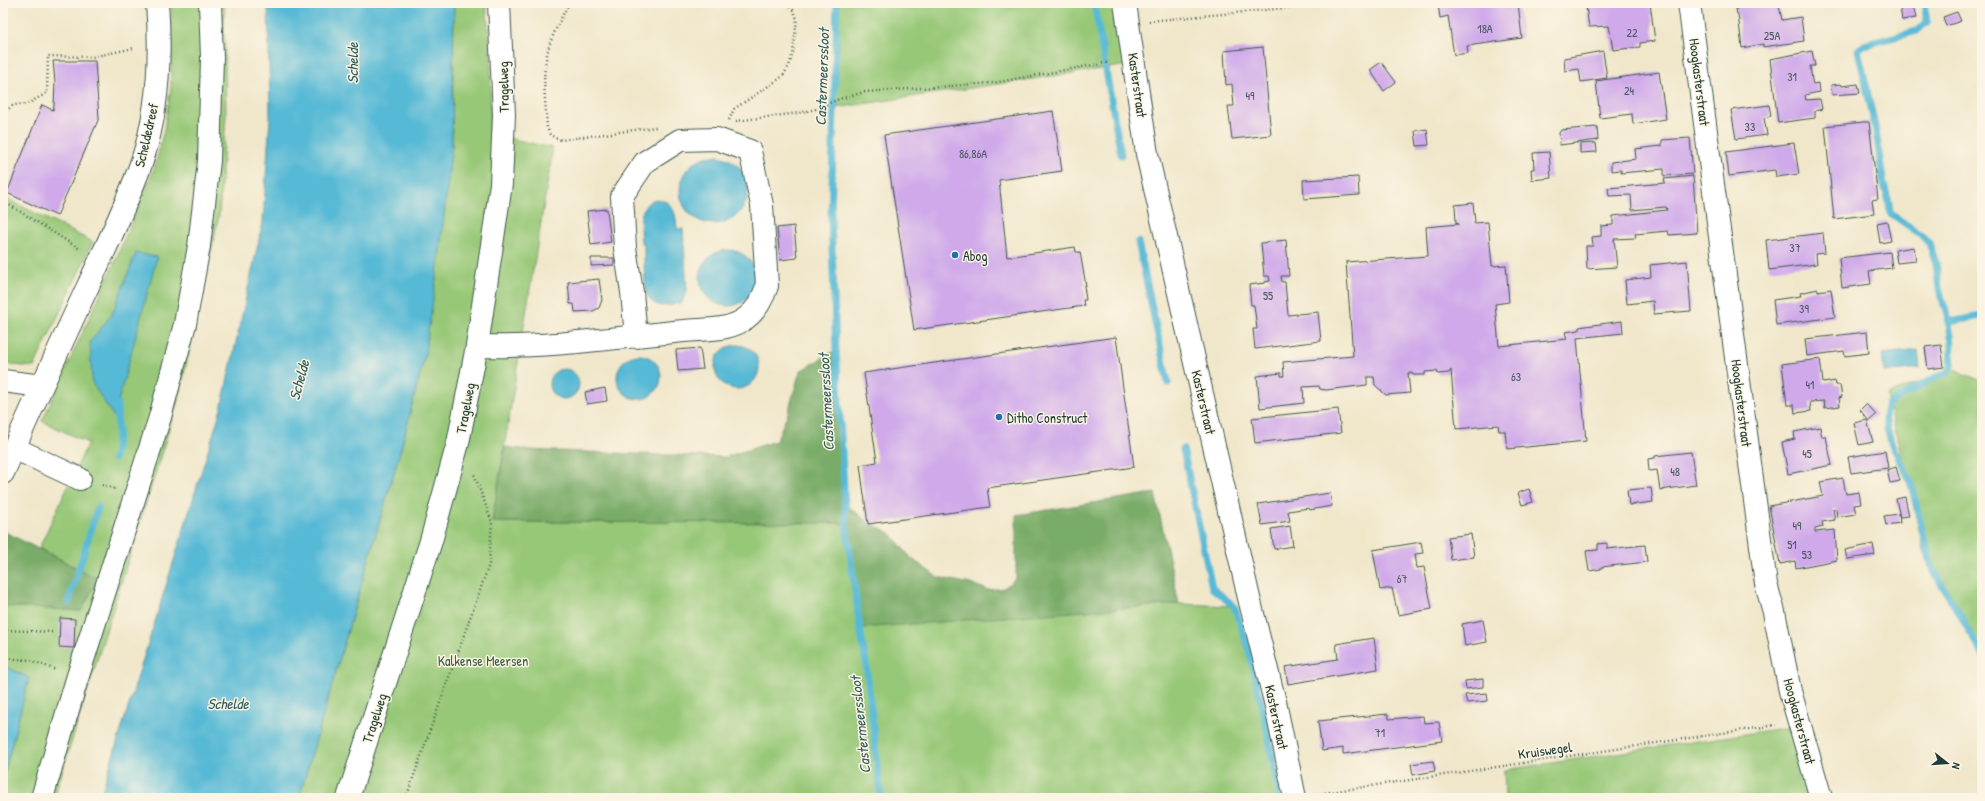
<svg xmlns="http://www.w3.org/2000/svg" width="1985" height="801" viewBox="0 0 1985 801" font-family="'Patrick Hand',sans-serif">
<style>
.green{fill:#97c877;stroke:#5b8256}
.forest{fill:#79ac68;stroke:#4c744e}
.water{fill:#57b9d5;stroke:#3b7b84}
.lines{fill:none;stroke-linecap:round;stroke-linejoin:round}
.stream{stroke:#57b9d5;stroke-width:7}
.building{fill:#cfa9ea}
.minor-casing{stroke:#3e564b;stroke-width:24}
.path{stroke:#3e564b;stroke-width:2.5;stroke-dasharray:1 3;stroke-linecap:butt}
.minor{stroke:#fff;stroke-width:22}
.poi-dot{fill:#1f6fb2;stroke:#fcf5e5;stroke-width:1.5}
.labels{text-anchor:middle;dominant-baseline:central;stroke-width:3;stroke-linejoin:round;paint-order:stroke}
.number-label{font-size:12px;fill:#4b5862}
.street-label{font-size:14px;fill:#1f3d34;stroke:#fcf5e5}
.poi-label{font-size:14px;fill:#1f3d34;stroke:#fcf5e5;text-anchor:start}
.park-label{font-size:14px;fill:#3d6045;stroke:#fcf5e5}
.water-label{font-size:15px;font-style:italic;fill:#2d5c5c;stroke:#fcf5e5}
</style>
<rect width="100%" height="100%" fill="#fcf5e5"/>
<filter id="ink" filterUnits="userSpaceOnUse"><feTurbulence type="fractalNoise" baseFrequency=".025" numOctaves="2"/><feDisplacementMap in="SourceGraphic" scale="8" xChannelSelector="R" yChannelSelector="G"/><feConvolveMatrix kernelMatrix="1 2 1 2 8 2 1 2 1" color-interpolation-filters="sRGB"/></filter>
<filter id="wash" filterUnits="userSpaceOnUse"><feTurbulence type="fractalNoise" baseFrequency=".012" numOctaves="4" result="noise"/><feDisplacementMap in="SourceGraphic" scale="16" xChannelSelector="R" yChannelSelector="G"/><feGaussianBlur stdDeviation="0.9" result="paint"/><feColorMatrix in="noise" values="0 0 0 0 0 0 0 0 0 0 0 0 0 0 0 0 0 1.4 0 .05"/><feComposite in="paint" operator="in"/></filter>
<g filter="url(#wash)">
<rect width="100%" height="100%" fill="#f0e7cb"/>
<!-- green -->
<path class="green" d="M 171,3 L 224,3 L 226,116 L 219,215 L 179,397 L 54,798 L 3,798 L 3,779 L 29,678 L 3,665 L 3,606 L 81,611 L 98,579 L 39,548 L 88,443 L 42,421 L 113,266 L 155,166 L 164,130 L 171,87 Z
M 454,3 L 486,3 L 491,58 L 490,134 L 553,148 L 492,522 L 846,523 L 860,627 L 1179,604 L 1234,606 C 1256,669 1268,733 1280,798 L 299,798 L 402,445 L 425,354 L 452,144 Z
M 837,3 L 1125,3 L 1135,64 L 835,108 Z
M 3,197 L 93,242 L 34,367 L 3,364 Z
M 1954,370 L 1982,381 L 1982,659 L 1924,551 L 1887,395 Z
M 1790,727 L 1808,798 L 1505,798 L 1504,770 Z"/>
<!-- forest -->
<path class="forest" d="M 836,350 L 845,504 L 870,523 L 890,533 L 911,558 L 937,577 L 971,584 L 988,590 L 1004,588 L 1016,578 L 1016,515 L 1155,493 L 1179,604 L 860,628 L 846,523 L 492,522 L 505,447 L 529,450 L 725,457 L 776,441 L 788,413 L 800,371 Z
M 3,531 L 98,579 L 81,611 L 3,606 Z"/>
<!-- water -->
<path class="water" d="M 268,3 L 454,3 L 452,144 L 439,259 L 425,354 L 402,445 L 299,798 L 100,798 L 221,409 L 263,222 L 270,117 Z
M680 190a34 34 0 1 1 68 0a34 34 0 1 1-68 0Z
M 656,199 C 674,201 676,214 677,229 L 683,229 L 687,291 L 682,302 L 678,305 L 676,303 C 665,308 652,307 647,294 C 644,286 644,254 644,243 L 641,243 C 640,229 637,204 656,199 Z
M700 278a28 28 0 1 1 56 0a28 28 0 1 1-56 0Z
M 136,253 L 157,257 L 114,417 L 92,383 L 90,342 L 112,314 Z
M715 367a22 22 0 1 1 44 0a22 22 0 1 1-44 0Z
M 1918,350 L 1920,368 L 1884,372 L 1882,354 Z
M617 377a22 22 0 1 1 44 0a22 22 0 1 1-44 0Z
M549 384a15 15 0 1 1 30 0a15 15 0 1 1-30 0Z
M 3,665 L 29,678 L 3,778 Z"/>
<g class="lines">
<!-- stream -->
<path class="stream" d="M 837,3 L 831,219 L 836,350 L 846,523 L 860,628 L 866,663 L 881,798
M 1094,3 L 1121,155
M 1924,3 L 1927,22 L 1917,31 L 1864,45 L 1858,49 L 1876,131 L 1883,181 L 1889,202 L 1890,213 L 1920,234 L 1929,243 L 1936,263 L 1939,289 L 1948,318 L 1952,342 L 1951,367 L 1947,373 L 1939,375 L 1888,404 L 1885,417 L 1887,429 L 1893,447 L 1910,480 L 1932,568 L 1982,652
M 1138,242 L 1168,383
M 1949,322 L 1982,316
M 1183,449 L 1212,588 L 1234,606 L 1248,646 L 1266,724 L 1280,798
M 114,459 L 118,435 L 117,404
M 68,603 L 98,507"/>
</g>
<g id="blocks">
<!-- building -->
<path class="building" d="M 1262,3 L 1278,3 L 1278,4 L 1263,7 Z
M 1444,3 L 1518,3 L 1522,38 L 1467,46 L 1468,53 L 1454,55 L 1448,16 L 1440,18 L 1438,4 Z
M 1538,3 L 1564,3 L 1564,4 L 1535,7 Z
M 1615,3 L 1650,3 L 1655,41 L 1640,43 L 1640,47 L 1613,50 L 1609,26 L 1589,27 L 1586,7 Z
M 1735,3 L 1792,3 L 1779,6 L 1782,20 L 1801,17 L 1804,41 L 1763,47 L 1763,44 L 1742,48 L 1738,14 L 1737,14 Z
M 1913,5 L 1916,18 L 1902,20 L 1900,7 Z
M 1957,12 L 1961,21 L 1946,26 L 1943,17 Z
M 1263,47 L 1271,135 L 1232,139 L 1228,106 L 1234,106 L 1232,84 L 1226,85 L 1224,51 Z
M 1603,51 L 1607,78 L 1581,82 L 1579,69 L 1565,71 L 1564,58 Z
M 1812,51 L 1815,66 L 1810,66 L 1812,80 L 1813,84 L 1818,83 L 1819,92 L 1805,95 L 1806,100 L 1820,99 L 1822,109 L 1815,111 L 1815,118 L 1778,123 L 1770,59 Z
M 53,61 L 95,61 L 99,118 L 57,216 L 7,193 L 42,105 L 53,110 L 54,106 L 55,82 Z
M 1381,62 L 1396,82 L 1384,91 L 1370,70 Z
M 1659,72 L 1666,119 L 1633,124 L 1632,114 L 1600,118 L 1596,81 Z
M 1841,84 L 1842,86 L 1858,84 L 1860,93 L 1832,95 L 1831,85 Z
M 1769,105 L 1771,116 L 1764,118 L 1767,135 L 1736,139 L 1731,110 Z
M 1053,111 L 1062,171 L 999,180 L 1007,257 L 1075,247 L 1076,252 L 1080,252 L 1086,286 L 1084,286 L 1086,300 L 1083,300 L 1084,306 L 914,330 L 884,135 Z
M 1863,122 L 1869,122 L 1878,199 L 1872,200 L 1874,214 L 1834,219 L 1825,126 Z
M 1597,127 L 1598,140 L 1560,145 L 1559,133 L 1561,130 Z
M 1427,129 L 1429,145 L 1417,146 L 1415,131 Z
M 1690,138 L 1693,174 L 1664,176 L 1664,169 L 1621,173 L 1621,170 L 1611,171 L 1611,162 L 1636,159 L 1635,149 L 1662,146 L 1662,140 Z
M 1596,143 L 1597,152 L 1580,153 L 1580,144 Z
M 1794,143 L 1799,174 L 1776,177 L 1775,170 L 1729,176 L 1726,152 Z
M 1549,152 L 1551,178 L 1532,180 L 1531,169 L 1534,169 L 1533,153 Z
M 1693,176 L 1697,233 L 1669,235 L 1668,231 L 1635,234 L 1636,238 L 1614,239 L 1617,267 L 1587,269 L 1586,246 L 1593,246 L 1592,237 L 1601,236 L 1601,226 L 1613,225 L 1613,216 L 1667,210 L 1666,207 L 1632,210 L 1631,195 L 1609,196 L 1608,188 L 1665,183 L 1664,179 Z
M 1358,177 L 1359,195 L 1304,199 L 1303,180 Z
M 1473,203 L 1475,221 L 1473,223 L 1488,222 L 1492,266 L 1506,265 L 1509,302 L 1495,304 L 1499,346 L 1567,339 L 1565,332 L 1579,330 L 1579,327 L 1622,321 L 1623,333 L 1577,338 L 1586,441 L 1507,449 L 1505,431 L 1499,431 L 1498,425 L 1456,429 L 1451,370 L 1449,373 L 1438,374 L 1437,371 L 1425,372 L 1425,375 L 1413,375 L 1412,373 L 1408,373 L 1410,393 L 1386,395 L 1375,385 L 1374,377 L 1367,377 L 1367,385 L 1326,390 L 1320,389 L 1319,386 L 1303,387 L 1304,403 L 1260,408 L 1257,376 L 1281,373 L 1281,376 L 1284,376 L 1283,362 L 1353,356 L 1346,262 L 1428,256 L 1426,227 L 1459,224 L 1456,223 L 1455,205 Z
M 607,209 L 611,242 L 591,245 L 587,211 Z
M 1887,221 L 1891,241 L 1880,243 L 1877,223 Z
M 794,226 L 797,258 L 780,260 L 777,228 Z
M 1823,233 L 1825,253 L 1816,254 L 1817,264 L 1769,270 L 1766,240 Z
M 1286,240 L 1289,276 L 1281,276 L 1282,282 L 1285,282 L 1288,315 L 1318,312 L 1321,341 L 1255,349 L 1253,329 L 1257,329 L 1254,305 L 1251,305 L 1249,285 L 1265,283 L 1265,282 L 1270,281 L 1269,276 L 1264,276 L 1261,243 Z
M 1914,247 L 1916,261 L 1897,263 L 1895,250 Z
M 1890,252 L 1892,268 L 1869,271 L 1871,284 L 1842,288 L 1839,258 Z
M 591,258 L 614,258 L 614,265 L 591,266 Z
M 1687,261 L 1691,311 L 1654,314 L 1653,301 L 1627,304 L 1625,280 L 1651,277 L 1650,265 Z
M 599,279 L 602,300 L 599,308 L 593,311 L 575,312 L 574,304 L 570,304 L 568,282 Z
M 1818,289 L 1818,291 L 1831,289 L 1835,317 L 1776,325 L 1773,300 L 1801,296 L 1800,293 Z
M 1867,332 L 1869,353 L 1845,356 L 1844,351 L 1807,356 L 1805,339 Z
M 1116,337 L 1134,467 L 987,488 L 990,507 L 868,524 L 860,465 L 877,462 L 864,373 Z
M 1941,345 L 1944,367 L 1928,369 L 1925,347 Z
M 700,348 L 703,369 L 678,371 L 676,350 Z
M 1820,359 L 1823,383 L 1835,381 L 1836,385 L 1840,385 L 1842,397 L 1839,398 L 1840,406 L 1825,408 L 1824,401 L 1810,402 L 1811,411 L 1795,413 L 1794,405 L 1787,405 L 1782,364 Z
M 605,388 L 607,401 L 587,404 L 585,392 Z
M 1866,404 L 1876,415 L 1869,421 L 1860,410 Z
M 1338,409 L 1341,433 L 1255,443 L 1252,418 Z
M 1867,420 L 1873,442 L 1859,445 L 1854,423 Z
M 1820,427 L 1822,437 L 1826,437 L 1832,465 L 1788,474 L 1782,442 L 1795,439 L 1794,432 Z
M 1885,451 L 1888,468 L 1851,473 L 1848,457 Z
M 1691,452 L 1696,485 L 1660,490 L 1657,470 L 1649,471 L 1648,459 L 1655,458 L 1655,456 Z
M 1896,467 L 1900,481 L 1890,483 L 1887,470 Z
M 1843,478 L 1846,494 L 1859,492 L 1861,504 L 1854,505 L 1856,514 L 1837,517 L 1836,509 L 1833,509 L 1835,520 L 1822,522 L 1823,527 L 1815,529 L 1815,532 L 1835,530 L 1837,560 L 1796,568 L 1795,561 L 1780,564 L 1769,506 L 1823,496 L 1820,482 Z
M 1651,488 L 1653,502 L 1629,505 L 1627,490 Z
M 1529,489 L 1533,502 L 1522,505 L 1518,493 Z
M 1330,493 L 1332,506 L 1310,510 L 1309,508 L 1288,511 L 1290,521 L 1262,525 L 1258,504 Z
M 1905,497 L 1909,516 L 1900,517 L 1896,499 Z
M 1899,514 L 1900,523 L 1886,525 L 1884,516 Z
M 1290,526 L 1293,546 L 1274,549 L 1271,529 Z
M 1471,534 L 1474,557 L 1451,560 L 1448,537 Z
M 1421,542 L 1423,553 L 1415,554 L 1417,568 L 1424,567 L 1432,609 L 1398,615 L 1392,588 L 1380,590 L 1373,550 Z
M 1607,543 L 1607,549 L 1645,545 L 1647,562 L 1601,567 L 1601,569 L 1589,571 L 1586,551 L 1598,550 L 1598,544 Z
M 1873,544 L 1875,555 L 1847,559 L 1845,550 Z
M 60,618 L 75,619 L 74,648 L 59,647 Z
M 1483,620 L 1487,642 L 1465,646 L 1462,624 Z
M 1374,638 L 1378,669 L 1288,684 L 1285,667 L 1338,659 L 1336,644 Z
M 1483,679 L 1483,687 L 1466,689 L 1465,681 Z
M 1487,693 L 1488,701 L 1467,703 L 1465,695 Z
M 1388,714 L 1389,719 L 1423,716 L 1424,723 L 1439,722 L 1442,741 L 1343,754 L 1343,748 L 1322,751 L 1318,721 Z
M 1433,761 L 1435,771 L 1413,775 L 1411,764 Z"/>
</g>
</g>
<g filter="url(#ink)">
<use href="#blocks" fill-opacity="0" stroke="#3e564b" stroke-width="1"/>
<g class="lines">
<!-- minor casing -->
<g class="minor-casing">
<path id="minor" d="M 1125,3 L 1147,154 L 1249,598 L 1275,702 L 1295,798
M 1689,3 L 1766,584 L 1774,612 L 1790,691 L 1821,798
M 477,346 C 546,348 615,338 684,331 C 703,329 723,331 740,322 C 755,314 762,301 767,286 L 762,205 L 750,151 L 717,139 L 680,140 L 645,162 L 622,196 L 625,248 L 632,292 L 636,337
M 3,381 L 42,386
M 14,448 L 80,479
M 3,473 C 31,410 59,348 88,286 C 106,247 128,202 142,161 C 158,112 161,54 157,3
M 42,798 L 77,679 L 160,417 L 185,324 L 199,246 L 209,161 L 212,58 L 210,3
M 348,798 L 431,541 L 458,443 L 477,346 L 501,184 L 504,115 L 499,3"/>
</g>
<!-- path -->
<path class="path" d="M 569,3 C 560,21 549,39 546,60 C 542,81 546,105 547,127 L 550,135 L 561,140 L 656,127
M 1149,21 L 1338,3
M 3,114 L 13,105 L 27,104 L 47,93 L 48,56 L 92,57 L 134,48
M 729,120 L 734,109 L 776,81 L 783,76 L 789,66 L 793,53 L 797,19 L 794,11 L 786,3
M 736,121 L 799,113 L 816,109 L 839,99 L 865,92 L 993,83 L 1110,62
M 3,201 L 80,249
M 102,485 L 115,489
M 3,630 L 54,632
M 3,658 L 31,660 L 56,670
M 1317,794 L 1776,725
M 406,798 L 489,565 L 492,522 L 474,474"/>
<!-- minor -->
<use href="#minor" class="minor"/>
</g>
</g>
<!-- markers -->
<g class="poi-dot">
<circle cx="955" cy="255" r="4"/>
<circle cx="999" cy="417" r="4"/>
</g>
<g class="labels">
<!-- number labels -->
<g class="number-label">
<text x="1485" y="28">18A</text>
<text x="1632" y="32">22</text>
<text x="1772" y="35">25A</text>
<text x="1792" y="76">31</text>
<text x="1629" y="90">24</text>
<text x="1250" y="95">49</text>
<text x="1750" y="126">33</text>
<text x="973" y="153">86,86A</text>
<text x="1795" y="247">37</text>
<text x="1268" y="295">55</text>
<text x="1804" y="308">39</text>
<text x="1516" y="376">63</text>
<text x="1810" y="384">41</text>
<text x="1807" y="453">45</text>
<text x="1675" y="471">48</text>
<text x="1797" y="525">49</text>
<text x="1792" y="544">51</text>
<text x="1807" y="554">53</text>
<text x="1402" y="578">67</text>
<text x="1380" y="732">71</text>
</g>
<!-- street labels -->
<g class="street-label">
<text transform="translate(1700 82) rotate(83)">Hoogkasterstraat</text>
<text transform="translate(1138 85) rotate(82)">Kasterstraat</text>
<text transform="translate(503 87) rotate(-91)">Tragelweg</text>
<text transform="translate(146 135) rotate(-77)">Scheldedreef</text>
<text transform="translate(1204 402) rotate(77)">Kasterstraat</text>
<text transform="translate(1742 403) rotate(83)">Hoogkasterstraat</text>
<text transform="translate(465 408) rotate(-79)">Tragelweg</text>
<text transform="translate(1277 717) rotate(78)">Kasterstraat</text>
<text transform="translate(374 718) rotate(-72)">Tragelweg</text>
<text transform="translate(1800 721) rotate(75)">Hoogkasterstraat</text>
<text transform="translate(1545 750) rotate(-8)">Kruiswegel</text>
</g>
<!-- poi labels -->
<g class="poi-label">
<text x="963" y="255">Abog</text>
<text x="1007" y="417">Ditho Construct</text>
</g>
<!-- park labels -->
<g class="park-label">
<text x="483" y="660">Kalkense Meersen</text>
</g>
<!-- water labels -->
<g class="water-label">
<text transform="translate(352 63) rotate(-90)">Schelde</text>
<text transform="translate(822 77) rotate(-88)">Castermeerssloot</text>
<text transform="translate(299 380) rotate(-75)">Schelde</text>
<text transform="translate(826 402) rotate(-93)">Castermeerssloot</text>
<text x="228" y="703">Schelde</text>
<text transform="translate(860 725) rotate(-96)">Castermeerssloot</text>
</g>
</g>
<!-- margin -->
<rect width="1985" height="801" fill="none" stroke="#fcf5e5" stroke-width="16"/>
<!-- north arrow -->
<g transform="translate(1947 763) rotate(107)" stroke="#fcf5e5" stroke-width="3" paint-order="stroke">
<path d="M0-3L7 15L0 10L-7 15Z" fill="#1f3d34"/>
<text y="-6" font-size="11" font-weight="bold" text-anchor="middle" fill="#1f3d34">N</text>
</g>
</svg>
